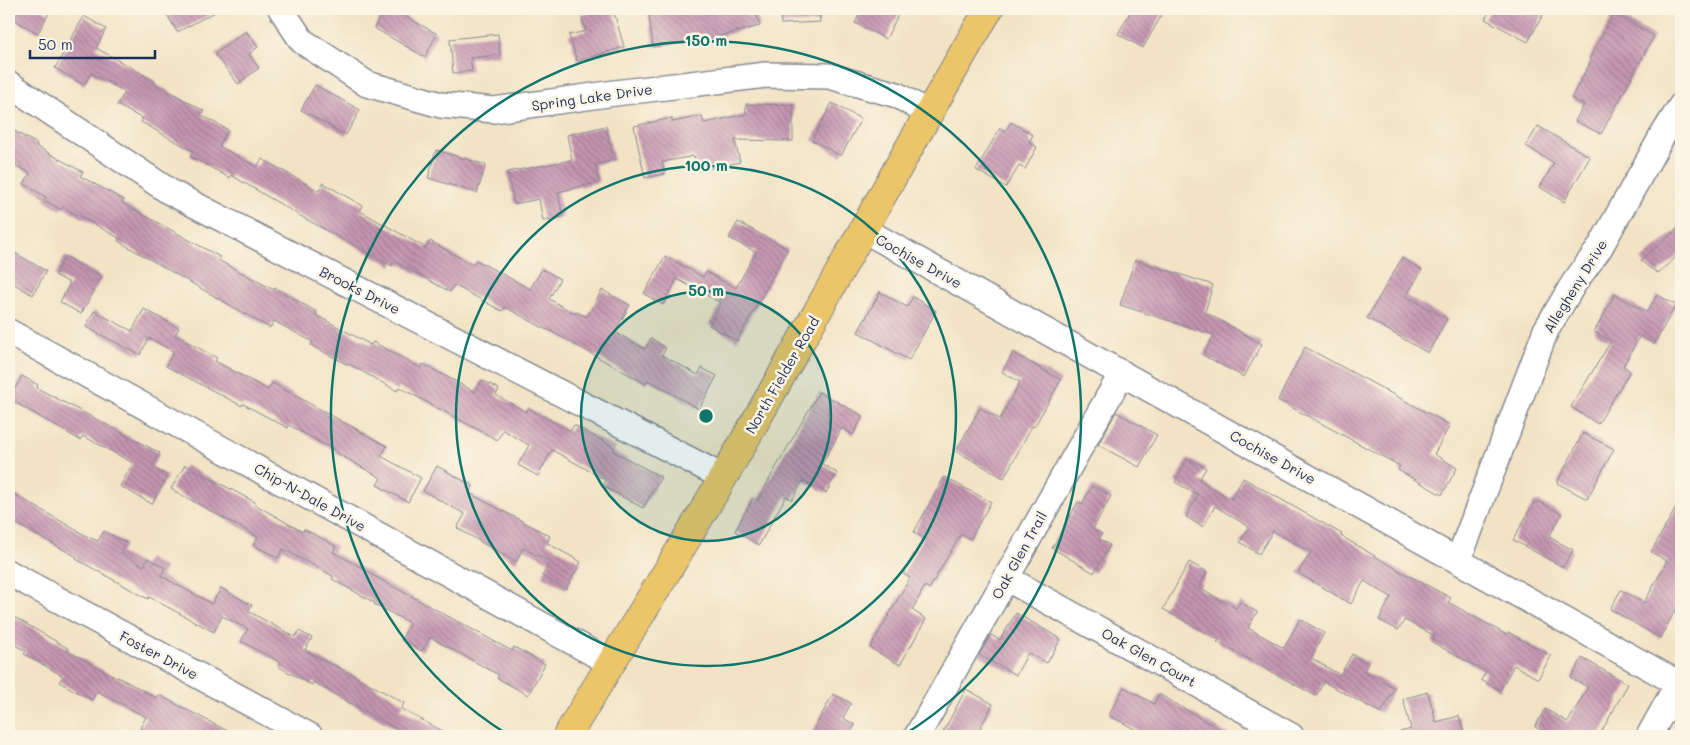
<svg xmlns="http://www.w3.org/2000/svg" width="1690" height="745" viewBox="0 0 1690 745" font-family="Mali,sans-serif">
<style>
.building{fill:url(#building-back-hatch)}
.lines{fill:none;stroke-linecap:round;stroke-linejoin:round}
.minor-casing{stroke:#868992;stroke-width:28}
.major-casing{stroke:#868992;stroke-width:30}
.minor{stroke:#fff;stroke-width:25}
.major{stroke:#ecc569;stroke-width:28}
.ring{fill:none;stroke:#0f766e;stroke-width:2.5}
.labels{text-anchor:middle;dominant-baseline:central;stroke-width:5;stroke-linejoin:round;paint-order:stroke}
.street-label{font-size:14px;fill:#1b2f5e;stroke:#fcf5e5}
.centre{fill:#0f766e;stroke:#fcf5e5;stroke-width:2.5}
.ring-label{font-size:15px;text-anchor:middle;font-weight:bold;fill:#0f766e;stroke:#fcf5e5;stroke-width:5;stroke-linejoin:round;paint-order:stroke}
</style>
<defs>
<pattern id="building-back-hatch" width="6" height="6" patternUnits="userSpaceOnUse" patternTransform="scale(1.25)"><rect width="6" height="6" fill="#c595b0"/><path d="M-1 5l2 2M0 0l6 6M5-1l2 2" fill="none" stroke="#9f7a92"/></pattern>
</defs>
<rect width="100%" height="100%" fill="#fcf5e5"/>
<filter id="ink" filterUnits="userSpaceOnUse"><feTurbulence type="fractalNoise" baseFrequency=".02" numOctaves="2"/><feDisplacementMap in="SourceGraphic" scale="10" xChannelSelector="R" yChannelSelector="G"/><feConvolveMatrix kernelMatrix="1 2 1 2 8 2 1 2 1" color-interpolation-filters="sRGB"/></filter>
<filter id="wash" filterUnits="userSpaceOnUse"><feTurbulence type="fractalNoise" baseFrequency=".0096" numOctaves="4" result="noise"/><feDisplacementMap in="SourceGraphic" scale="20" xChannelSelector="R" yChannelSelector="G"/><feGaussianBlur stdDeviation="1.12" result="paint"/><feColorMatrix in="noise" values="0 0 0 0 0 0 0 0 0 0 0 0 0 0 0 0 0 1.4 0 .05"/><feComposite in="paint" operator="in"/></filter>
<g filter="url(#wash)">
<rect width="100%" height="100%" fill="#f2e3c5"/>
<g id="blocks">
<!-- building -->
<path class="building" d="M 9,9 L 42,9 L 49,13 L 38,33 L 9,17 Z
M 164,9 L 221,9 L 177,32 Z
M 385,9 L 392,9 L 437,34 L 425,57 L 374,28 Z
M 604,9 L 613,9 L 624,47 L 577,61 L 569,35 L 586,31 L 581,15 Z
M 648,9 L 668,9 L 668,12 L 697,9 L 697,12 L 711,9 L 755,9 L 760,26 L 713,38 L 653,47 Z
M 780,9 L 819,9 L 820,22 L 781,24 Z
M 862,9 L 901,9 L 886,39 L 855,23 Z
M 1132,9 L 1165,9 L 1143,48 L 1118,34 Z
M 1491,9 L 1546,9 L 1528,42 L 1485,19 Z
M 1614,13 L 1654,36 L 1601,134 L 1575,121 L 1584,105 L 1571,98 L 1591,61 L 1589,59 Z
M 84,16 L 106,29 L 96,48 L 155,81 L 154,83 L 204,111 L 201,115 L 228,130 L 219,146 L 257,167 L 262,159 L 319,191 L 323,183 L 363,206 L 360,211 L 426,248 L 430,241 L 473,265 L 476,260 L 530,289 L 542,269 L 560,279 L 549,299 L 575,314 L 576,312 L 587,317 L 602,290 L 630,305 L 615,332 L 645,349 L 651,338 L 666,348 L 662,355 L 698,375 L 702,368 L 717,376 L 699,409 L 648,380 L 646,384 L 547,329 L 547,330 L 505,307 L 502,311 L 454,285 L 450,292 L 394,261 L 392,266 L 304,218 L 231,175 L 230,178 L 190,156 L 193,151 L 141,122 L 143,119 L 117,105 L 125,92 L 91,73 L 84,85 L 55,68 Z
M 246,31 L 258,47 L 249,54 L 259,68 L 238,84 L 215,54 Z
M 498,34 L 500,55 L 470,58 L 472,71 L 453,73 L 450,39 Z
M 315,85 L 360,110 L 346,135 L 301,110 Z
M 832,103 L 861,119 L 841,156 L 812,140 Z
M 746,104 L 793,105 L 793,141 L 735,140 L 740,162 L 697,171 L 694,156 L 662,162 L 665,174 L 645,178 L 634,126 L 672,118 L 672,122 L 702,116 L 704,123 L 746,114 Z
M 1011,122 L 1033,135 L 1029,142 L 1037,147 L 1025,169 L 1019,166 L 1006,187 L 976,170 L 1000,128 L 1005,131 Z
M 606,126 L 614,160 L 595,165 L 599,182 L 558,192 L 563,217 L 543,221 L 539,199 L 514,204 L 507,172 L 572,160 L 567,135 Z
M 1538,126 L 1590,157 L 1564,202 L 1540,187 L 1554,163 L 1526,146 Z
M 9,128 L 37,144 L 36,146 L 83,172 L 80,176 L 124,200 L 122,203 L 220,257 L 218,260 L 274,290 L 275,288 L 317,312 L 316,315 L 371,345 L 373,342 L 421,368 L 423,364 L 475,392 L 482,380 L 499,389 L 496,395 L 526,412 L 528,408 L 570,431 L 574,425 L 615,448 L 613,451 L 661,477 L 643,508 L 603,486 L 606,480 L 552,450 L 538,476 L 518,465 L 529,445 L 503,430 L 497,440 L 399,387 L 397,391 L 349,364 L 348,365 L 311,345 L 313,342 L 274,321 L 270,328 L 118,241 L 119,238 L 63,207 L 61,210 L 44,200 L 46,197 L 24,184 L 30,173 L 9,162 Z
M 436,150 L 486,165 L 477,193 L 428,178 Z
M 738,222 L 788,249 L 737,341 L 709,325 L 721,303 L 677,279 L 663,305 L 644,294 L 665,256 L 703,277 L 706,272 L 736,288 L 756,252 L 729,238 Z
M 1681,226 L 1681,253 L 1658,273 L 1647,266 L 1641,260 Z
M 13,252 L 46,271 L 33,295 L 9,281 L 9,260 Z
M 65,256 L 102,277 L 81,314 L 60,302 L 70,283 L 55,275 Z
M 1402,258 L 1422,270 L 1406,296 L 1447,319 L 1428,353 L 1367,318 Z
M 1135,260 L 1213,285 L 1205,312 L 1262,344 L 1244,377 L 1203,355 L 1214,335 L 1120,305 Z
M 880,292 L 907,307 L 913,297 L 936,311 L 909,360 L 858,332 Z
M 1615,294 L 1647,312 L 1657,295 L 1676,305 L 1654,344 L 1640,336 L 1623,366 L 1630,371 L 1598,424 L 1571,407 L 1611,341 L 1594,332 Z
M 144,309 L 179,328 L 175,335 L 217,358 L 215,361 L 268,390 L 272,383 L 387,446 L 381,456 L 421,478 L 408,502 L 377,485 L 381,478 L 335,452 L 336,451 L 289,425 L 288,428 L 243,404 L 242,406 L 166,366 L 174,352 L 149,338 L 140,355 L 86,327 L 94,311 L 132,331 Z
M 1305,347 L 1450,425 L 1434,454 L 1457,468 L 1442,495 L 1398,470 L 1400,466 L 1278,400 Z
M 1013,353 L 1061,380 L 1034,427 L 1032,426 L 1004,478 L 956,451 L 980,408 L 1000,419 L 1020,382 L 1002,372 Z
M 22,376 L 38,385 L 37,388 L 160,453 L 152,467 L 168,476 L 152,504 L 120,486 L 133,463 L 83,436 L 80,440 L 9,399 Z
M 819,392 L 863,416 L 853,435 L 842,428 L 822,464 L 837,473 L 826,493 L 803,481 L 792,500 L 786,496 L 759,545 L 735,531 L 753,498 L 757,501 Z
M 1116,412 L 1157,435 L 1139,467 L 1098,445 Z
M 1583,433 L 1614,449 L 1587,499 L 1557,483 Z
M 1188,458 L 1206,468 L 1199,480 L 1231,499 L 1243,478 L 1342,534 L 1341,536 L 1400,571 L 1451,598 L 1448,602 L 1507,635 L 1508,632 L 1551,656 L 1538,679 L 1514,665 L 1500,690 L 1481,680 L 1486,672 L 1432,642 L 1435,636 L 1405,620 L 1398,630 L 1379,620 L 1391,597 L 1364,581 L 1351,604 L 1298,573 L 1311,552 L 1273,531 L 1259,554 L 1240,542 L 1249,527 L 1215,506 L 1203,527 L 1186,517 L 1198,495 L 1175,482 Z
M 185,465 L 255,502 L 254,504 L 303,532 L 304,529 L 336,546 L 333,552 L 373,574 L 372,575 L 512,651 L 514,647 L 545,664 L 528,695 L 497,678 L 499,675 L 430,637 L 422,651 L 401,640 L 410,623 L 374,604 L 375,603 L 332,579 L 333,576 L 283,549 L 278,558 L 253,545 L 258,537 L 171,489 Z
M 437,466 L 473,486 L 469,493 L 550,536 L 547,543 L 581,562 L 566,589 L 542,576 L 550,562 L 523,548 L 516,562 L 457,528 L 465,514 L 423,491 Z
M 944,477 L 991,502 L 970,539 L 961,534 L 929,589 L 925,586 L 912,610 L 926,619 L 900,665 L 870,648 L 910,578 L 903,574 L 923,538 L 914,532 Z
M 1092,486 L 1111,496 L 1093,529 L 1102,534 L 1099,539 L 1110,545 L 1094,573 L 1052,548 L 1078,502 L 1082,504 Z
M 9,491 L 88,537 L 98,541 L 104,531 L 126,543 L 121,553 L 144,566 L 148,558 L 165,568 L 161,576 L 212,604 L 221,588 L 252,605 L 248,611 L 295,637 L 299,631 L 312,638 L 305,650 L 332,665 L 333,664 L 404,703 L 401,709 L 452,736 L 397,736 L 400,731 L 313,682 L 312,685 L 279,667 L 281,663 L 241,641 L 248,629 L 222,616 L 214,632 L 149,597 L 148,599 L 76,559 L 77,557 L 9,520 Z
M 1681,499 L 1681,600 L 1660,638 L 1610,609 L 1621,590 L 1644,603 L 1667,561 L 1651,552 Z
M 1534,502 L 1540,502 L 1562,514 L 1549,537 L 1573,550 L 1563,567 L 1513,540 Z
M 1189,562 L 1207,572 L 1199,588 L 1236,608 L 1240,602 L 1257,612 L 1248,628 L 1284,648 L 1300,619 L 1324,633 L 1311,658 L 1340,675 L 1352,654 L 1368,663 L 1364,671 L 1395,688 L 1381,713 L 1324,682 L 1316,696 L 1217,642 L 1219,640 L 1163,609 Z
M 1016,613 L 1061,639 L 1047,663 L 1028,653 L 1016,675 L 979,655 L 991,635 L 1000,640 Z
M 9,614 L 69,649 L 68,651 L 117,678 L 118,677 L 157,698 L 159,695 L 237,736 L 154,736 L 140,728 L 146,717 L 97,691 L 92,700 L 59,682 L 63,676 L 24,654 L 26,651 L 9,642 Z
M 1582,658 L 1628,684 L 1599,736 L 1552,736 L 1535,727 L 1545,709 L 1568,722 L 1588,687 L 1571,678 Z
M 1124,687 L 1154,704 L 1159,694 L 1231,736 L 1147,736 L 1109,715 Z
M 966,689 L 993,704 L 976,736 L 941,736 Z
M 1428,692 L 1436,722 L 1459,716 L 1465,736 L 1401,736 L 1400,732 L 1411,729 L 1403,699 Z
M 833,694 L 851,703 L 843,718 L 855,725 L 848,736 L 810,736 Z"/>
</g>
</g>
<g filter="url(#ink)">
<use href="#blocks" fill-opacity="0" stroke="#868992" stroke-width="1"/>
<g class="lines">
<!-- minor casing -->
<g class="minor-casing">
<path id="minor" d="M 281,9 L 302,41 L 367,84 L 441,105 L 494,110 L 615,93 L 766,75 L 829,76 L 897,95 L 928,113
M 9,84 L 170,192 L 723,477
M 864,230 L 1681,685
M 9,332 L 611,663
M 1458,561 L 1546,330 L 1574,283 L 1599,249 L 1661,138 L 1681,106
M 9,573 L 310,736
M 1006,578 L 1291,736
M 917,736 L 1122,373
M 1649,736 L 1681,678"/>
</g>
<!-- major casing -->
<g class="major-casing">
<path id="major" d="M 567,736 C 619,649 673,563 724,476 C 814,321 898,163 989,9"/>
</g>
<!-- minor -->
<use href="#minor" class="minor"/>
<!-- major -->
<use href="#major" class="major"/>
</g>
</g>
<!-- distance rings -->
<circle cx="706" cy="416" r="125" fill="#0f766e" fill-opacity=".12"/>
<g class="ring">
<circle cx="706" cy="416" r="125"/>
<circle cx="706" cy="416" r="250"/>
<path d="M510 736A375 375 0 1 1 902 736"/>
</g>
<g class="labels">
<!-- street labels -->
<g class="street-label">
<text transform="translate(592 97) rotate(-8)">Spring Lake Drive</text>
<text transform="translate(919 261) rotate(29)">Cochise Drive</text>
<text transform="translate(1575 286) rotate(-58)">Allegheny Drive</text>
<text transform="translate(360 290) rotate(27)">Brooks Drive</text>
<text transform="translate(782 375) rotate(-60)">North Fielder Road</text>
<text transform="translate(1273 457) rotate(29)">Cochise Drive</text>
<text transform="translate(310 497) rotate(29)">Chip-N-Dale Drive</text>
<text transform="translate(1019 555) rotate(-61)">Oak Glen Trail</text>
<text transform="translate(159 655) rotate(28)">Foster Drive</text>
<text transform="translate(1149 657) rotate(29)">Oak Glen Court</text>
</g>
</g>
<circle cx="706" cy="416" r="8" class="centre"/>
<g class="ring-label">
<text x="706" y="46">150 m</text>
<text x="706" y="171">100 m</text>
<text x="706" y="296">50 m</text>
</g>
<!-- margin -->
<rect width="1690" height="745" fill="none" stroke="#fcf5e5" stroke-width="30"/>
<!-- scale -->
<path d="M30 50v8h125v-8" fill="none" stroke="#1b2f5e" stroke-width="2.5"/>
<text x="38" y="50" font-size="15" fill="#1b2f5e" stroke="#fcf5e5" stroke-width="4" paint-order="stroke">50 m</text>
</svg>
